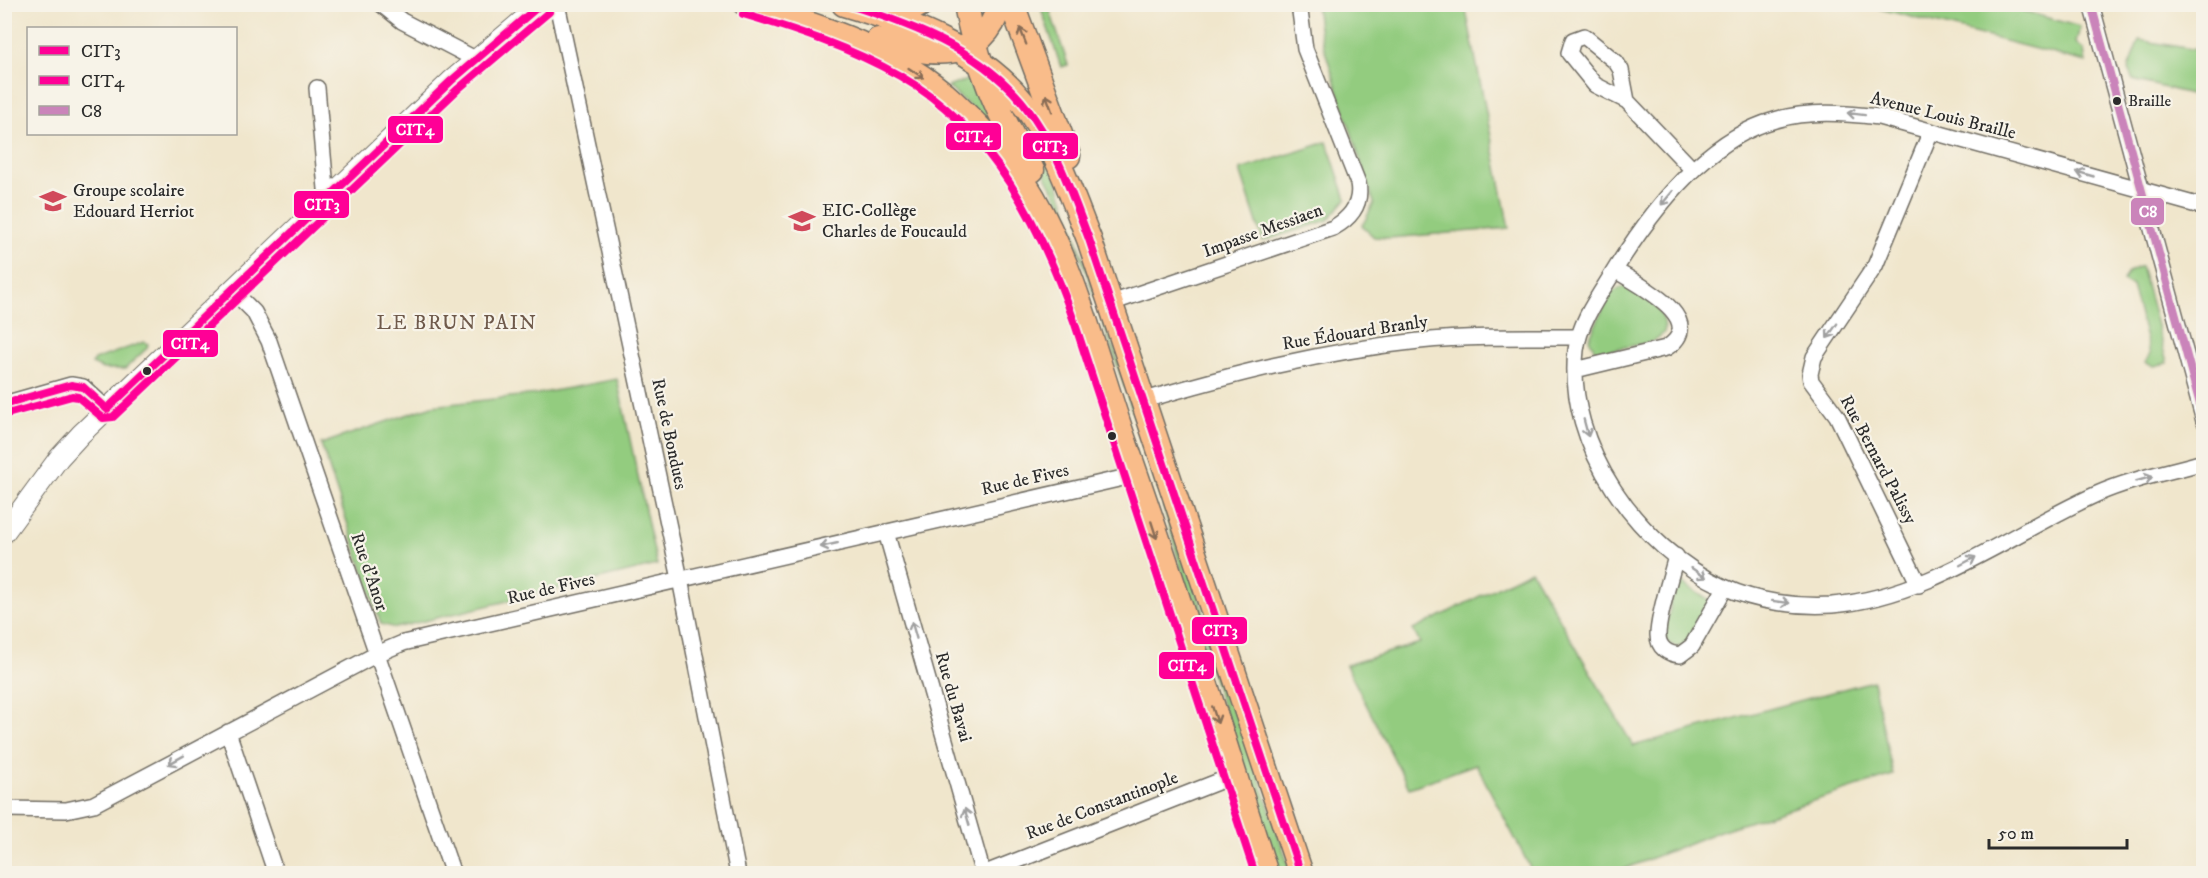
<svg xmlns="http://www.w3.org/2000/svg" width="2208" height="878" viewBox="0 0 2208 878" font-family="'IM FELL DW Pica',serif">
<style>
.green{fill:#93cc7f;stroke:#5f7c55;stroke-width:1.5}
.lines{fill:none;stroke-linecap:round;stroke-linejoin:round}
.minor-casing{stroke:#706c63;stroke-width:18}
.tertiary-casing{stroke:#706c63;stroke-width:22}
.primary-casing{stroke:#706c63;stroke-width:27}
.minor{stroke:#fff;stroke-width:15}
.tertiary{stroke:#fff;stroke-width:20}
.primary{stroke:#f9bc8a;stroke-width:24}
.bus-1-casing{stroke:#f7f3e8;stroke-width:12}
.bus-2-casing{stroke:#f7f3e8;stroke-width:12}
.bus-3-casing{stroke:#f7f3e8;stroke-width:12}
.bus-1{stroke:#ff0096;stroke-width:8}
.bus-2{stroke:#ff0096;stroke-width:8}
.bus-3{stroke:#ca84ba;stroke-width:8}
.oneway{stroke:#886c56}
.oneway2{stroke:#a0a0a0}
.bus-dot{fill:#2b2b2b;stroke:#f7f3e8;stroke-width:2}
.labels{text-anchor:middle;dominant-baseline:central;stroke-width:4.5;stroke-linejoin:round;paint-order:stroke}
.bus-label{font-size:16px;fill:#2b2b2b;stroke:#f7f3e8;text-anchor:start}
.street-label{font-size:18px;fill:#2b2b2b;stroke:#f7f3e8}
.poi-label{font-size:18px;fill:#2b2b2b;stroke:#f7f3e8;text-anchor:start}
.neighbourhood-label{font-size:20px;letter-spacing:1.5px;fill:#6f5a4b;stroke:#f7f3e8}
.line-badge{stroke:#f7f3e8;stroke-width:2}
.badge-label{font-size:16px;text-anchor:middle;font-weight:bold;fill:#fff}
</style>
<rect width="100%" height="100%" fill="#f7f3e8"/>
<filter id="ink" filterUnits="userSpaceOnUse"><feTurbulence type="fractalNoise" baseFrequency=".0167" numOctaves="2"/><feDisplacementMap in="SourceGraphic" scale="12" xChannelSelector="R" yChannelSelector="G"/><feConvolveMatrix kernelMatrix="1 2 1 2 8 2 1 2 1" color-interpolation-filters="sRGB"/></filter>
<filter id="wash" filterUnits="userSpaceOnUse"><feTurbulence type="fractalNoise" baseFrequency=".008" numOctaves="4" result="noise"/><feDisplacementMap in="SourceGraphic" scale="24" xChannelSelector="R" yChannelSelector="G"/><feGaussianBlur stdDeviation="1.35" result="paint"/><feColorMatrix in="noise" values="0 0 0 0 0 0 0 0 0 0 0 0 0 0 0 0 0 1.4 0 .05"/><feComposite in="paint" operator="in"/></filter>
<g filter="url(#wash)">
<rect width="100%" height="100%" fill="#f0e6cc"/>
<!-- green -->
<path class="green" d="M 1040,5 L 1048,5 L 1068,65 L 1061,67 Z
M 1316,5 L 1465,5 L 1509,228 L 1389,238 L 1374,237 L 1362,226 L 1374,203 L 1320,35 Z
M 1865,5 L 2003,5 L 2080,27 L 2076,43 L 2084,50 L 2086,62 Z
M 2139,40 L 2203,51 L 2203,97 L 2133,80 L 2128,69 Z
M 972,78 L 991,118 L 989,123 L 948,87 Z
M 1007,104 L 1011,104 L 1052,166 L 1164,493 L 1160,494 L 1066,213 Z
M 1327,142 L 1346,199 L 1328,220 L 1263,241 L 1240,170 Z
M 2141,266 L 2167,363 L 2154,366 L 2145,363 L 2150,354 L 2132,286 L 2123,281 L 2128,272 Z
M 1625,286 C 1644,293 1669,312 1664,333 L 1652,342 L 1600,352 L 1595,350 L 1589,339 L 1611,292 Z
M 144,342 L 148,344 L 147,348 L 125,369 L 103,369 L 92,364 L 94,360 Z
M 617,379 L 657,565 L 395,628 L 381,624 L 321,444 L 432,406 L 537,394 Z
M 1168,505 L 1291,873 L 1277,873 L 1208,662 L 1163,506 Z
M 1531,570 L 1633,746 L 1873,681 L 1893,775 L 1720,831 L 1614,873 L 1533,873 L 1476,764 L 1409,788 L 1346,665 L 1420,643 L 1413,630 Z
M 1682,583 L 1711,602 L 1691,640 L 1679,648 L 1667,642 L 1664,636 L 1675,586 Z"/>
</g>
<g filter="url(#ink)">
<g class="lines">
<!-- minor casing -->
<g class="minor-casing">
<path id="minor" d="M 381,4 L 402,21 L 475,59
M 557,4 L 680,579 L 738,874
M 2091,4 L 2204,421
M 317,88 L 327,200
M 1627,101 L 1595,85 L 1569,53 L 1573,40 L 1584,36 L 1616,62 L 1621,70 L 1627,101 L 1693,170
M 2204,207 L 1879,117 C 1845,113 1809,110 1775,120 C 1706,139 1652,210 1616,268 C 1601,293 1580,320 1576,350 C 1565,446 1639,548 1724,587 C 1756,602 1797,607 1832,605 C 1930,597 2010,533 2097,494 C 2131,479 2169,472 2204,462
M 233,291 L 254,312 L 269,341 L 453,874
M 1111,303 L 1333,228 C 1351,218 1362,204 1358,183 L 1305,49 L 1299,4
M 1575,370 L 1666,348 C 1711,320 1637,284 1615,270
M 1142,401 C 1233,374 1324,351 1419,341 C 1472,336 1526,337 1579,337
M 4,404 L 71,385 L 83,387 L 107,409
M 886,532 L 983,874
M 1676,556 C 1671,577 1658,615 1658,635 C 1658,648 1668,654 1680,655 L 1692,646 L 1725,588
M 1919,585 L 1837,416 L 1811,381 L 1810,374 L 1814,357 L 1875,266 L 1931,131
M 228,732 L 276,874
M 4,809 L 66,810 L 94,804 L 377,654 L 403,643 L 1136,475
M 983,874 L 1235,775"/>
</g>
<!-- tertiary casing -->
<g class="tertiary-casing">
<path id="tertiary" d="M 4,533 L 59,458 L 81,434 L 451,81 L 542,4"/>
</g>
<!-- primary casing -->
<g class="primary-casing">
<path id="primary" d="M 746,4 C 816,25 899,51 953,102 C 983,130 1012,161 1033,197 C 1077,274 1097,365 1127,449 C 1176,589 1221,732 1266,874
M 844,4 C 909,23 980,49 1023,103 C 1054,142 1071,194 1089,239 L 1301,874
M 966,4 C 976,65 999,118 1032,170
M 1012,4 L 1068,156
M 884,16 L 902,14 L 921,4
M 878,40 C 926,54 982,67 1000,4"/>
</g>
<!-- minor -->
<use href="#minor" class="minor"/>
<!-- tertiary -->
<use href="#tertiary" class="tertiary"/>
<!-- primary -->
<use href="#primary" class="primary"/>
<!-- bus-1 casing -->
<g class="bus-1-casing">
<path id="bus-1" d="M 846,4 C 917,26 991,54 1034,118 C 1059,155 1073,198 1089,239 L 1301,874
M 4,404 L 71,385 L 83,387 L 107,409
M 107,409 L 451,81 L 541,4"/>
</g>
<!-- bus-2 casing -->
<g class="bus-2-casing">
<path id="bus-2" d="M 743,14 C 797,30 851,48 900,76 C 993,129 1041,226 1075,324 L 1255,874
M 7,414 L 72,396 L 78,397 L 103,418 L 113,417 L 458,89 L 549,12"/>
</g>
<!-- bus-3 casing -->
<g class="bus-3-casing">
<path id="bus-3" d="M 2091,4 L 2204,419"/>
</g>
<!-- bus-1 -->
<use href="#bus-1" class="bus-1"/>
<!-- bus-2 -->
<use href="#bus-2" class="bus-2"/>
<!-- bus-3 -->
<use href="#bus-3" class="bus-3"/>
</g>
<!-- one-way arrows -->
<defs><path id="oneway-shaft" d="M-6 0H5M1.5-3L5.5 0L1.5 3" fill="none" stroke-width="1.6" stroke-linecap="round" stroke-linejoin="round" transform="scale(1.5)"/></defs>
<g class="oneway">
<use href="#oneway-shaft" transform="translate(1023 36) rotate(-111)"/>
<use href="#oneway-shaft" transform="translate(916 73) rotate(34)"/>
<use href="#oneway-shaft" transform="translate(1049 103) rotate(-110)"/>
<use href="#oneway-shaft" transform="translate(1154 530) rotate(72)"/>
<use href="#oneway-shaft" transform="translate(1215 715) rotate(72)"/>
</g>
<g class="oneway2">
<use href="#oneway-shaft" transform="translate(1856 114) rotate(-173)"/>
<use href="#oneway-shaft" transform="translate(2085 174) rotate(-164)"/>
<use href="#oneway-shaft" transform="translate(1667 198) rotate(130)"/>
<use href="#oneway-shaft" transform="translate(1832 331) rotate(125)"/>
<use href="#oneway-shaft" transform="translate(1586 428) rotate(75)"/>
<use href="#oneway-shaft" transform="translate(2144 479) rotate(-16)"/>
<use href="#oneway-shaft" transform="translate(829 545) rotate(167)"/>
<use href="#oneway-shaft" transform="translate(1968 561) rotate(-28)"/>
<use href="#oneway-shaft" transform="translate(1699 573) rotate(34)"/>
<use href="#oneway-shaft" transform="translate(1781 602) rotate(7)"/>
<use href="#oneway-shaft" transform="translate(914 630) rotate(-106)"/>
<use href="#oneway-shaft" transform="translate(176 760) rotate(151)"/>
<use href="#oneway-shaft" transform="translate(967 817) rotate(-106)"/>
</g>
</g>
<!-- icons -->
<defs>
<g id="school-bare" transform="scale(2.07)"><path d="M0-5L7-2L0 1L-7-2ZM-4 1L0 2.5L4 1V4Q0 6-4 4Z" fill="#d1495b" stroke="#f7f3e8" stroke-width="2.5" paint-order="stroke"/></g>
</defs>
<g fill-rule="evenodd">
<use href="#school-bare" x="53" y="201"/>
<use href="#school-bare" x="802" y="221"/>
</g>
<!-- markers -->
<g class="bus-dot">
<circle cx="2117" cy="101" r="5"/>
<circle cx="147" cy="371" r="5"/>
<circle cx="1112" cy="436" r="5"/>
</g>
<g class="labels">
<!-- bus labels -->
<g class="bus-label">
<text x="2128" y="101">Braille</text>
</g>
<!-- street labels -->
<g class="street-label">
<text transform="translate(1943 116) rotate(14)">Avenue Louis Braille</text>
<text transform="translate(1263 231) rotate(-20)">Impasse Messiaen</text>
<text transform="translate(1355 333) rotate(-9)">Rue Édouard Branly</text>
<text transform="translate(669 434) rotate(78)">Rue de Bondues</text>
<text transform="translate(1878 460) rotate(62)">Rue Bernard Palissy</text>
<text transform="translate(1025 480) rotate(-13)">Rue de Fives</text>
<text transform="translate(369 572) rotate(71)">Rue d'Anor</text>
<text transform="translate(551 589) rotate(-13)">Rue de Fives</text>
<text transform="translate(953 697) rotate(74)">Rue du Bavai</text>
<text transform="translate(1102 806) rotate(-21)">Rue de Constantinople</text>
</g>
<!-- poi labels -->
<g class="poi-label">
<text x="73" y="191">Groupe scolaire<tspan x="73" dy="21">Edouard Herriot</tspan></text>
<text x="822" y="211">EIC-Collège<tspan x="822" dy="21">Charles de Foucauld</tspan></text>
</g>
<!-- neighbourhood labels -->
<g class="neighbourhood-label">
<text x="457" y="323">LE BRUN PAIN</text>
</g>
</g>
<g class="line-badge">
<rect x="387" y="115" width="57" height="29" rx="6" fill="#ff0096"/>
<rect x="945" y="122" width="57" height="29" rx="6" fill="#ff0096"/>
<rect x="1022" y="132" width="57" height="28" rx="6" fill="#ff0096"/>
<rect x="293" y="190" width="57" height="29" rx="6" fill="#ff0096"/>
<rect x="2130" y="197" width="35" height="29" rx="6" fill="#ca84ba"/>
<rect x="162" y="329" width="57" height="29" rx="6" fill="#ff0096"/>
<rect x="1191" y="616" width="57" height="29" rx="6" fill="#ff0096"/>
<rect x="1158" y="651" width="57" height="29" rx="6" fill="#ff0096"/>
</g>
<g class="badge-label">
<text x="415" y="135">CIT4</text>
<text x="973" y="142">CIT4</text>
<text x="1050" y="152">CIT3</text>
<text x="322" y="210">CIT3</text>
<text x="2148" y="217">C8</text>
<text x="190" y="349">CIT4</text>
<text x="1220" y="636">CIT3</text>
<text x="1187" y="671">CIT4</text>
</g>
<!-- margin -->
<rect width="2208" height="878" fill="none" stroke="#f7f3e8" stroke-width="24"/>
<!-- legend -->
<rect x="27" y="27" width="210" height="108" fill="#f7f3e8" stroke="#a5a39c" stroke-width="1.5"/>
<rect x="39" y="46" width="30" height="9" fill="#ff0096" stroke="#a5a39c" stroke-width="1.5"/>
<text x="81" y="57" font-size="18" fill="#2b2b2b">CIT3</text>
<rect x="39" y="76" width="30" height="9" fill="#ff0096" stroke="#a5a39c" stroke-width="1.5"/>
<text x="81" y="87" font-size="18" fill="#2b2b2b">CIT4</text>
<rect x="39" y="106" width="30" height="9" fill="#ca84ba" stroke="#a5a39c" stroke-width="1.5"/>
<text x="81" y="117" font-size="18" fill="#2b2b2b">C8</text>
<!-- scale -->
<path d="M1989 839v9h138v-9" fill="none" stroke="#2b2b2b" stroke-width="3"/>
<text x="1998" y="839" font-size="18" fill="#2b2b2b" stroke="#f7f3e8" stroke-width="4.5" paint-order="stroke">50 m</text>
</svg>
